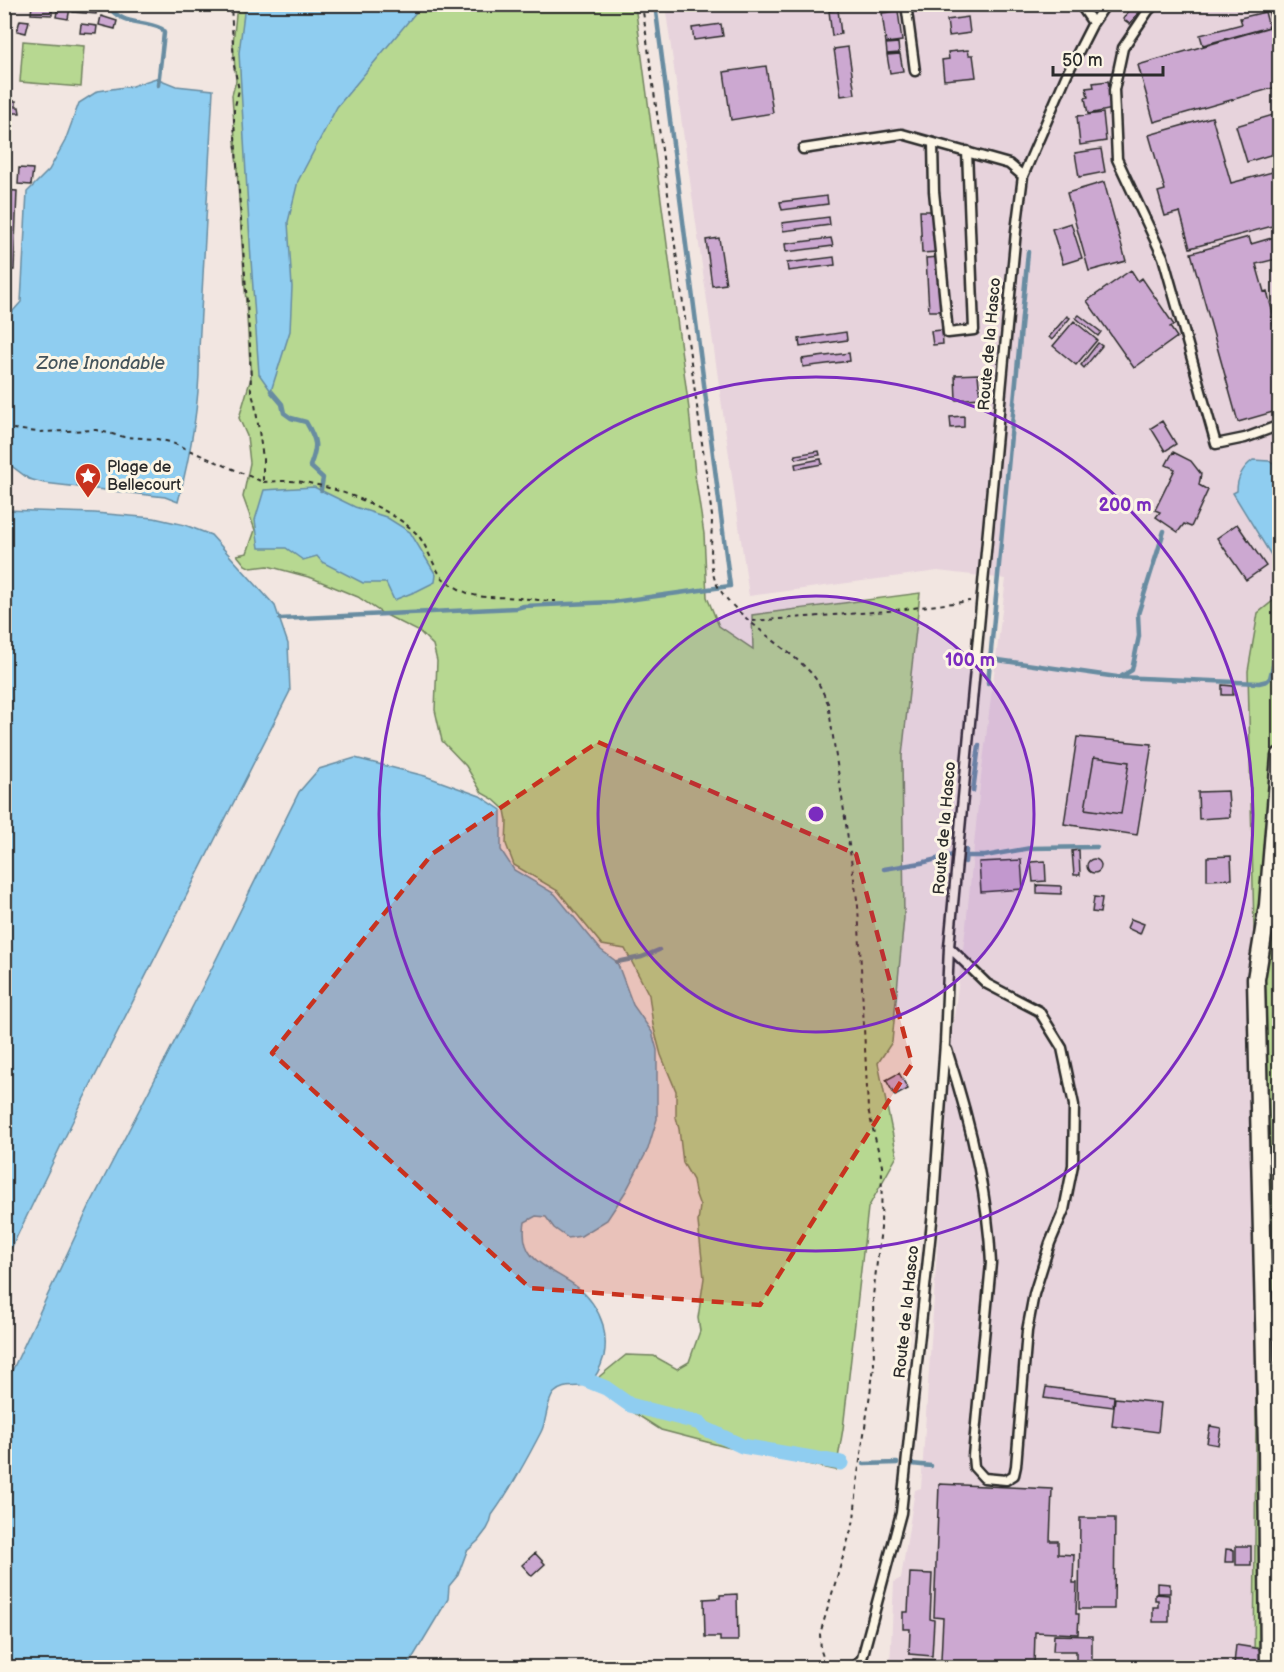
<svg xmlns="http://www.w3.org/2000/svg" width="1284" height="1672" viewBox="0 0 1284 1672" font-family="'Balsamiq Sans',sans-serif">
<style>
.built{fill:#e7d3dc}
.green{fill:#b7d891;stroke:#71825e;stroke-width:1.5}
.water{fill:#8fcdf0;stroke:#678ca1;stroke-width:1.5}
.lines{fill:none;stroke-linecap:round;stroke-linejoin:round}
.stream{stroke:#678ca1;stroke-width:4.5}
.canal{stroke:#8fcdf0;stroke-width:15}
.building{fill:#cca8d1;stroke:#2b2b2b;stroke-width:1.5;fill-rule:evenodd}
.service-casing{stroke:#2b2b2b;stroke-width:13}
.minor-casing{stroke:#2b2b2b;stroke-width:21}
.path{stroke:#2b2b2b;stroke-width:2;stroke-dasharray:4.5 4.5;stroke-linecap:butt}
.service{stroke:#fcf5e5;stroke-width:8}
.minor{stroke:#fcf5e5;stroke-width:16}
.marked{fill:#c8321e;fill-opacity:0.2;stroke:#c8321e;stroke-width:4.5;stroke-dasharray:12 8;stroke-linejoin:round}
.ring{fill:none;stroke:#7b2cbf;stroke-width:3}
.labels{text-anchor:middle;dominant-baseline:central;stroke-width:6;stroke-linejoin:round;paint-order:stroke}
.street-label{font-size:16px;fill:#2b2b2b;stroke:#fcf5e5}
.poi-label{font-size:16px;fill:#2b2b2b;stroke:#fcf5e5;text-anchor:start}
.water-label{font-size:18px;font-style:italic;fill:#44545c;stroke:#fcf5e5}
.centre{fill:#7b2cbf;stroke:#fcf5e5;stroke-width:3}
.ring-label{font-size:18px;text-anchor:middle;font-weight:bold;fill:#7b2cbf;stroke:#fcf5e5;stroke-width:6;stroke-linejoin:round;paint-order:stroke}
</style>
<rect width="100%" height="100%" fill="#f2e6e1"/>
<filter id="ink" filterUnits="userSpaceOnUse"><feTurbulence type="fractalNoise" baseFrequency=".0167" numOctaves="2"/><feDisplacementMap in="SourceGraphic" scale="12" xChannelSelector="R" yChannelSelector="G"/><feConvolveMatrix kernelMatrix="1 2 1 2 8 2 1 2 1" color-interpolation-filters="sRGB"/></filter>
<g filter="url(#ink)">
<!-- built -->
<path class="built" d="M 665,5 L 1279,5 L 1280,596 L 1258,613 L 1248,671 L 1254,929 L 1256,1423 L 1254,1667 L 890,1667 L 894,1582 L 901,1578 L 915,1490 L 921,1488 L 952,1032 L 966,926 L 980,785 L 1006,579 L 938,571 L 749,596 Z"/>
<!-- green -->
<path class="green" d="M 237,5 L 635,5 L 689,409 L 695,475 L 704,534 L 707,597 L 719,626 L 753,649 L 752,615 L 920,593 L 902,756 L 904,918 L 892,1042 L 878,1063 L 897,1156 L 868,1208 L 843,1429 L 836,1470 L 726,1447 L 661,1430 L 597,1389 L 597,1380 L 600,1376 L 626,1355 L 654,1356 L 677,1369 L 689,1362 L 700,1331 L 698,1318 L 704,1278 L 698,1222 L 700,1206 L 695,1192 L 693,1180 L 683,1163 L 679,1129 L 676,1117 L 676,1091 L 661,1055 L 653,1025 L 649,995 L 625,949 L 602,945 L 558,891 L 514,865 L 506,844 L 507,821 L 505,810 L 493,799 L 482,793 L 466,766 L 442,741 L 435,710 L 437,661 L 433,645 L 420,632 L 382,613 L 358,597 L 312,578 L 268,566 L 251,568 L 245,565 L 237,555 L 247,553 L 255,530 L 243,497 L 250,463 L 247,436 L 239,418 L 251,378 L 232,95 L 236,81 L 233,44 Z
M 23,41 L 84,46 L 81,87 L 20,82 Z
M 1279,596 L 1280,1667 L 1254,1668 L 1256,1423 L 1254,929 L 1248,671 L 1258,613 Z"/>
<!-- water -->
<path class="water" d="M 245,5 L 422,5 L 337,107 L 298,181 L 288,222 L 292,287 L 290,331 L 271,391 L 259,374 L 251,260 L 239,53 Z
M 156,78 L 176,86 L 213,90 L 199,349 C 201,400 191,452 178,502 L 165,497 L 44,483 L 29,479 L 5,461 L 5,320 L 21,302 L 27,192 L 49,170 L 65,141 L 79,103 L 98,91 L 132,86 Z
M 1253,460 L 1269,461 L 1279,465 L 1279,568 L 1233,493 L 1237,491 C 1237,478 1242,468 1253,460 Z
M 314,487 L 355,507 L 386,517 L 410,532 L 436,575 L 435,582 L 417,591 L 394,600 L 386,583 L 363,583 L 322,562 L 317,556 L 303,560 L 286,548 L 259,548 L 255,520 L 264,490 Z
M 5,510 L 95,513 L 154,518 L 185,525 L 211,535 L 275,606 L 288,644 L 290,691 L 83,1100 L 5,1261 Z
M 355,758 L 425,776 L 480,796 L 501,810 L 501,850 L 514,870 L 555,894 L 601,950 L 617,962 L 633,1005 L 652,1032 L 657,1050 L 657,1119 L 648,1149 L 626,1191 L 607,1220 L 581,1236 L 568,1238 L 554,1228 L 546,1217 L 536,1216 L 525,1222 C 518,1263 551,1267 577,1287 C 590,1297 598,1309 603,1325 C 605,1334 606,1347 604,1356 C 590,1404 571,1376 554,1393 C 546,1402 547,1421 541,1432 C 526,1461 511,1489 492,1515 L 490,1523 L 487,1529 L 478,1541 L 467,1551 L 458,1575 L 449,1586 L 448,1599 L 407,1667 L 5,1667 L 5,1386 L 89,1207 L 199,994 L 299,792 L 319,769 Z"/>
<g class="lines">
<!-- stream -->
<path class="stream" d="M 106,4 C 125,28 139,18 162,29 L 164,33 L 158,85
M 271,391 L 282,404 L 284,413 L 291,418 L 306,422 C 317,441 318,446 310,466 L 323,478 L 321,490
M 280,619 L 516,608 L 524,606 L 613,602 L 730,586 L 655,4
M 991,659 L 1117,677 L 1259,683 L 1267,681 L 1270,678 L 1280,637
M 1122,676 L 1132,670 L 1139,636 L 1138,614 L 1164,531
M 988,683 L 1028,252
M 973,791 L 979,745
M 966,856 L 985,856 L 1031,848 L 1097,847
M 965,862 L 966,850
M 884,869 L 921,863 L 953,855
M 617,962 L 642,957 L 659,950
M 864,1464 L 897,1463
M 912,1464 L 931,1466"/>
<!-- canal -->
<path class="canal" d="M 574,1375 L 606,1388 L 630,1405 L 700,1423 L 704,1428 L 742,1446 L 841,1463"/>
</g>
<!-- building -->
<path class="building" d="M 74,4 L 97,5 L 96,14 L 73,12 Z
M 880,4 L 893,4 L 894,11 L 881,12 Z
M 1133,4 L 1145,4 L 1130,24 L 1123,19 Z
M 32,5 L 52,7 L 52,15 L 31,14 Z
M 58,6 L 70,8 L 68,19 L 56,17 Z
M 838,10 L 841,34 L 832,36 L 829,11 Z
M 898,11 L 902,41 L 886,43 L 882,13 Z
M 1265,12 L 1269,27 L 1203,45 L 1200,35 L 1242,24 L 1240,18 Z
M 101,16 L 117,21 L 115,29 L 99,25 Z
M 968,17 L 970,33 L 949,36 L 947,20 Z
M 20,20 L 29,21 L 26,33 L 17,31 Z
M 81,24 L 97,26 L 96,34 L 80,33 Z
M 721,24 L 723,36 L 694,40 L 692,28 Z
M 1270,27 L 1280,62 L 1280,86 L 1154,122 L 1138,65 Z
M 898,43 L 899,53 L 887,54 L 886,44 Z
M 848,47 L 855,94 L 841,96 L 834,49 Z
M 968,50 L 969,55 L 973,55 L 976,77 L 944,80 L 942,60 L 949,59 L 948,52 Z
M 900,54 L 903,71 L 890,73 L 887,55 Z
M 766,66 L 773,113 L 731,120 L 724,72 Z
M 1108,81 L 1113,109 L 1088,114 L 1085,98 L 1088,97 L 1086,88 L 1094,87 L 1093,83 Z
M 4,101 L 16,101 L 16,107 L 19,107 L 20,113 L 4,113 Z
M 1103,113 L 1106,141 L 1080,145 L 1077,116 Z
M 1280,113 L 1280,152 L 1247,162 L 1236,126 Z
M 1212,117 L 1231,183 L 1280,170 L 1280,224 L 1190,248 L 1180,212 L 1165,216 L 1158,192 L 1165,190 L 1149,135 Z
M 1101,149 L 1105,172 L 1079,177 L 1075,153 Z
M 19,168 L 33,169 L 31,185 L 18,184 Z
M 1104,182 L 1126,261 L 1089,271 L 1067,193 Z
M 4,190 L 17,191 L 14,270 L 4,270 Z
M 827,196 L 828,204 L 782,210 L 780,202 Z
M 920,211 L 935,211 L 937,252 L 922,253 Z
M 829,217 L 830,225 L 783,231 L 782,223 Z
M 1071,223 L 1082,258 L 1063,264 L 1052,229 Z
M 1249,237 L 1251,244 L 1275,237 L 1280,253 L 1280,258 L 1256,264 L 1264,292 L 1267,291 L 1274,317 L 1271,317 L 1280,348 L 1280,410 L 1238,422 L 1191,253 Z
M 719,238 L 726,284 L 712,286 L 706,240 Z
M 831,238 L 833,246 L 786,252 L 785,244 Z
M 834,257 L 835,265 L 788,271 L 787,263 Z
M 940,257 L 943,311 L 929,311 L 926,258 Z
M 1131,270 L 1138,281 L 1142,278 L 1174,325 L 1170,327 L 1177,337 L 1134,368 L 1087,301 Z
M 1079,315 L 1101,332 L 1098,336 L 1076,318 Z
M 1067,316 L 1070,318 L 1052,340 L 1049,337 Z
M 1074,321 L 1097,340 L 1076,365 L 1053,346 Z
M 942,330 L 943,344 L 933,345 L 931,331 Z
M 846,332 L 847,340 L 800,347 L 799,339 Z
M 1098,343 L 1102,346 L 1084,368 L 1081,365 Z
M 849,353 L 850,361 L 803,367 L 802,359 Z
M 978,374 L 980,398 L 956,400 L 955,375 Z
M 964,416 L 964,427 L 951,428 L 950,417 Z
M 1162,421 L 1176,444 L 1165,451 L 1151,428 Z
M 819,451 L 820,455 L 796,459 L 795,455 Z
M 1173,452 L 1191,461 L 1201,474 L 1199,485 L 1208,490 L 1191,527 L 1184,524 L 1178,532 L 1156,517 L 1160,512 L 1155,510 L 1175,469 L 1166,465 Z
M 821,459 L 822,464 L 796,469 L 795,464 Z
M 1237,524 L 1266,566 L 1246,580 L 1217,538 Z
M 1222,685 L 1233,686 L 1233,695 L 1222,695 Z
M 1077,737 L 1152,744 L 1137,835 L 1064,824 ZM 1094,757 L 1129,762 L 1121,814 L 1085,809 Z
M 1094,757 L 1129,762 L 1121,814 L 1085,809 Z
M 1228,791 L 1230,817 L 1199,819 L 1198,792 Z
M 1079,850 L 1080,875 L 1074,875 L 1072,851 Z
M 1231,856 L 1232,879 L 1207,880 L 1207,857 Z
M1087 866a7 7 0 1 1 14 0a7 7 0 1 1-14 0Z
M 1021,860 L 1023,889 L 981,892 L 979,862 Z
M 1045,861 L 1046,881 L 1033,882 L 1031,862 Z
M 1037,885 L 1061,886 L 1061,894 L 1037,893 Z
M 1094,897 L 1102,898 L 1100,913 L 1092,912 Z
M 1131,919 L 1144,924 L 1140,934 L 1127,928 Z
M 899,1073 L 908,1089 L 895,1096 L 886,1080 Z
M 1046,1387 L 1114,1396 L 1113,1407 L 1044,1398 Z
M 1115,1398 L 1161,1403 L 1158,1432 L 1112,1426 Z
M 1210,1426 L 1221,1428 L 1218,1445 L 1207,1443 Z
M 939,1484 L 1052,1489 L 1050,1541 L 1058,1541 L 1058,1554 L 1074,1555 L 1073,1583 L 1077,1583 L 1076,1614 L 1079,1614 L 1078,1634 L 1035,1632 L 1034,1668 L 913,1668 L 913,1659 L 941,1660 L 943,1618 L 934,1617 Z
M 1080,1518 L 1115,1518 L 1114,1609 L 1079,1609 Z
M 1236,1546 L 1251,1546 L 1251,1565 L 1236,1565 Z
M 1226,1549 L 1234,1550 L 1234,1562 L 1225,1562 Z
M 535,1553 L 545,1564 L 532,1576 L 522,1565 Z
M 910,1573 L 932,1574 L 930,1619 L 934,1620 L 932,1656 L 909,1654 L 910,1629 L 903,1629 L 903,1612 L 908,1612 Z
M 1157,1583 L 1170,1584 L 1170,1593 L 1157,1593 Z
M 737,1594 L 738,1641 L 720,1641 L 720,1637 L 705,1637 L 704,1599 L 720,1598 L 720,1595 Z
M 1155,1594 L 1169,1595 L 1169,1622 L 1153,1622 L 1153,1607 L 1158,1607 L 1158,1600 L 1155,1600 Z
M 1054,1635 L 1092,1636 L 1092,1668 L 1076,1668 L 1076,1651 L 1053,1651 Z
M 1236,1645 L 1261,1649 L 1259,1668 L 1234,1664 Z"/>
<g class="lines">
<!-- service casing -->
<g class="service-casing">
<path id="service" d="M 906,4 L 915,71
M 1080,4 L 1093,23
M 1155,4 L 1148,11 L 1123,48 L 1114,90 L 1117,159 L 1163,257 L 1216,444 L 1245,438 L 1280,425
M 1273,4 L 1280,39
M 933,144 L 934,191 L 948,333 L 974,330 L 967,151
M 803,149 L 902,134 L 1009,164 L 1023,176
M 947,1050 C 969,1118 988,1191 991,1263 L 973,1456 L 974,1467 L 984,1478 L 1006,1480 L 1014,1475 L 1016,1466 L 1027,1331 L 1034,1294 L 1050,1243 L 1064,1210 L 1073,1165 L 1074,1105 L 1062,1048 L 1039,1011 L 987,984 L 949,947
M 860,1666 L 901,1513 L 933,1212 L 945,1043 L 949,947 L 1016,231 L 1023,176 L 1067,74 L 1093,23 L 1106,4"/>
</g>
<!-- minor casing -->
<g class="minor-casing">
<path id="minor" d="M 861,1668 L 861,1665
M 1269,1668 L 1267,1447 L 1256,979 L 1268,905 L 1280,756"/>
</g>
<!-- path -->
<path class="path" d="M 642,4 L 712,516 C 712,534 709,560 714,577 C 723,610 787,646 812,674 C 819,682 823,693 828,703 L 858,906 L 868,1109 L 882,1166 L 881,1228 L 873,1296 L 874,1367 L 858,1474 L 854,1520 L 820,1634 L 821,1651 L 827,1668
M 4,428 L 38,432 L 96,430 L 124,437 L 157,439 L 170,442 L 263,482 L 263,458 L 255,404 L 251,391 L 250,345 L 234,122 L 234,110 L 239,90 L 234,66 L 231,4
M 263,482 C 278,481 294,480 309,483 C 343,490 392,509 417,534 C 427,545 436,574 445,580 C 477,603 485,595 519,598 C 532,599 543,601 556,601
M 752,621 L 888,611 L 970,601"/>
<!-- service -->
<use href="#service" class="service"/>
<!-- minor -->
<use href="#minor" class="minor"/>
</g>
</g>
<!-- marked area -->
<path class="marked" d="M 598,742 L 856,854 L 912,1064 L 760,1305 L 530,1288 L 272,1053 L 432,854 Z"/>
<!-- distance rings -->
<circle cx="816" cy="814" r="218" fill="#7b2cbf" fill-opacity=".12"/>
<g class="ring">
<circle cx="816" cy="814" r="218"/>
<circle cx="816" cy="814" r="437"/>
</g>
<!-- icons -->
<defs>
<g id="sight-pin" transform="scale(1.35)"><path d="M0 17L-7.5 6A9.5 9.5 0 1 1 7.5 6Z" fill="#c8321e" stroke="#fcf5e5"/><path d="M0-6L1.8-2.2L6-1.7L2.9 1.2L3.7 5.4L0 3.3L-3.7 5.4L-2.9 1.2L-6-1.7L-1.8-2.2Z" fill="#fff"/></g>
</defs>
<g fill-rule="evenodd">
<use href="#sight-pin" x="88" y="476"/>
</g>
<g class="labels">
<!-- street labels -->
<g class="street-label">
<text transform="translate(990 344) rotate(-85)">Route de la Hasco</text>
<text transform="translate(945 828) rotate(-85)">Route de la Hasco</text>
<text transform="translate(907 1312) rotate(-84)">Route de la Hasco</text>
</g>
<!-- poi labels -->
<g class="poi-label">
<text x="107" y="467">Plage de<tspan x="107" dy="18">Bellecourt</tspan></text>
</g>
<!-- water labels -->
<g class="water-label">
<text x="101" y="363">Zone Inondable</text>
</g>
</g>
<circle cx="816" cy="814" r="9" class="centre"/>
<g class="ring-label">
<text x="1125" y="511">200 m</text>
<text x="970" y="666">100 m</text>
</g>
<!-- margin -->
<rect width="1284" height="1672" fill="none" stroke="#fcf5e5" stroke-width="24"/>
<rect x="12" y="12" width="1260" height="1648" fill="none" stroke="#2b2b2b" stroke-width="2" filter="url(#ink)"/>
<!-- scale -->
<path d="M1053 66v9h110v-9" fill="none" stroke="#2b2b2b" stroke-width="3"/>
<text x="1062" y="66" font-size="18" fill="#2b2b2b" stroke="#fcf5e5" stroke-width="4.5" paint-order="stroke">50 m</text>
</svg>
